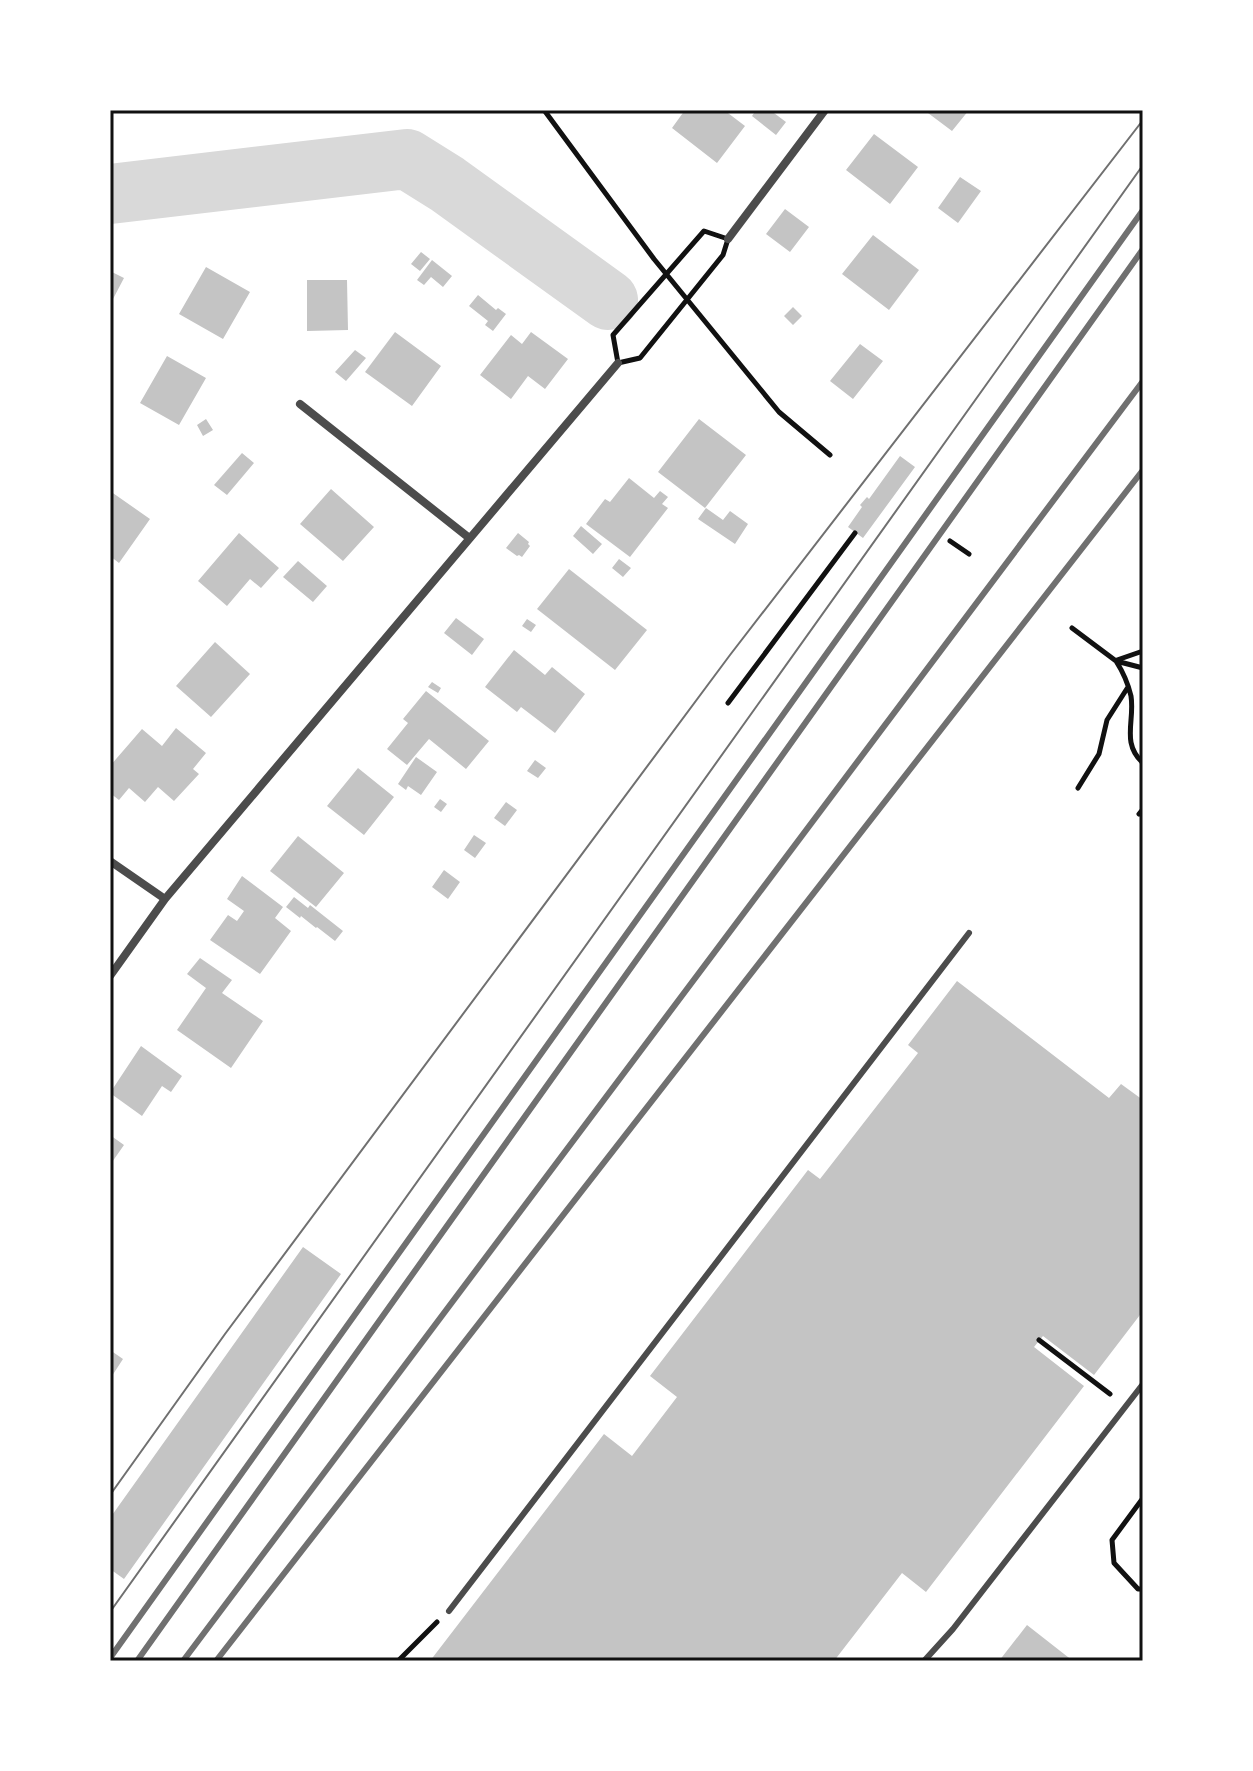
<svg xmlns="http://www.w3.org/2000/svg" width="1253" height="1771" viewBox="0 0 1253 1771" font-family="Barlow,sans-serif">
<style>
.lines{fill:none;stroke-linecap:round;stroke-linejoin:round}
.river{stroke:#d9d9d9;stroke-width:60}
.building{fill:#c4c4c4}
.path{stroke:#111;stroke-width:5}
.service{stroke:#4c4c4c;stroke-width:6}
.minor{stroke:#4c4c4c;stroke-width:8}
.tram{stroke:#707070;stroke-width:2}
.rail{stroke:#707070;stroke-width:6}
.neatline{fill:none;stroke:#111;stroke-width:3}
</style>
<rect width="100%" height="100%" fill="#fff"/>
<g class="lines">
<!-- river -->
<path class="river" d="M 110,194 L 407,159 L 447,184 L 608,300"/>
</g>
<!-- building -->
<path class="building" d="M 685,110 L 724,110 L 745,126 L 717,163 L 672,128 Z
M 756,110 L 770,110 L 786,122 L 776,135 L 752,116 Z
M 924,110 L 969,110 L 952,131 Z
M 874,134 L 918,167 L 890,204 L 846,170 Z
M 960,177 L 981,191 L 958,223 L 938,208 Z
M 785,209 L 809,227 L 790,252 L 766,234 Z
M 873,235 L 919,270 L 889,310 L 842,274 Z
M 421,252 L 430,259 L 420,271 L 411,264 Z
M 432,260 L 452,276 L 443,287 L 431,277 L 424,285 L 417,280 Z
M 206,267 L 250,292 L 223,339 L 179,314 Z
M 110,271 L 124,278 L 113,299 L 110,297 Z
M 307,280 L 347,280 L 348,330 L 307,331 Z
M 478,295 L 496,310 L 498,308 L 506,314 L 493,331 L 485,325 L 488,321 L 469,306 Z
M 793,307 L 802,316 L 793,325 L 784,316 Z
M 395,332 L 441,366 L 412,406 L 365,372 Z
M 531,332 L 568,359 L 545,389 L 528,376 L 511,399 L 480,375 L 511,335 L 522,344 Z
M 860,344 L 883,361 L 853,399 L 830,381 Z
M 355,350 L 366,358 L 346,381 L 335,372 Z
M 167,356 L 206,378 L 179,425 L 140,403 Z
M 206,419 L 213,430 L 203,436 L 197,425 Z
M 699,419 L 746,455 L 705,508 L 658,472 Z
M 242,453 L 254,463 L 227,495 L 214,485 Z
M 900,456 L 915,467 L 863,538 L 848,527 L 862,507 L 860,505 L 867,497 L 869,499 Z
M 629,478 L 654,498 L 660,491 L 668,497 L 662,504 L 668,508 L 630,557 L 586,524 L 605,499 L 610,502 Z
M 331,489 L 374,527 L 343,561 L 300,524 Z
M 110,491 L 150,519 L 119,563 L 110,556 Z
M 706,508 L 723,520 L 730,511 L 748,524 L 735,544 L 698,519 Z
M 581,526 L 602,544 L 593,554 L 573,536 Z
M 239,533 L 279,568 L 261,588 L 250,579 L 227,606 L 198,581 Z
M 518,533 L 529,542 L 528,544 L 530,546 L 522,557 L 519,555 L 517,556 L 506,548 Z
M 619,559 L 631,568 L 623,577 L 612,568 Z
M 298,561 L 327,586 L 313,602 L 283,577 Z
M 569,569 L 647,630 L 615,670 L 537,609 Z
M 456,618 L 484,639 L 472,655 L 444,633 Z
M 527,619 L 536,625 L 531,632 L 522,626 Z
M 215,642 L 250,674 L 211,717 L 176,686 Z
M 514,650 L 545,675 L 552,667 L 585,694 L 555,733 L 521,707 L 517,712 L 485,687 Z
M 432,682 L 441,688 L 438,693 L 428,687 Z
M 426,691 L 489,741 L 466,769 L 429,739 L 407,765 L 387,749 L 408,723 L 403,719 Z
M 176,728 L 206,753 L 193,769 L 199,774 L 174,801 L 158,787 L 145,802 L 129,788 L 119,800 L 110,793 L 110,766 L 142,729 L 162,746 Z
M 416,757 L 437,772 L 421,795 L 408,786 L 406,790 L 398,784 Z
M 535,760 L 546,768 L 538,778 L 527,771 Z
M 358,768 L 394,797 L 364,835 L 327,806 Z
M 440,799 L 447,804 L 441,812 L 434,807 Z
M 506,802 L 517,810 L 505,826 L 494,818 Z
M 474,835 L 486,843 L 475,858 L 464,850 Z
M 298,836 L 344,873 L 316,907 L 270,871 Z
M 444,870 L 460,882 L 448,899 L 432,887 Z
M 242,876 L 283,907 L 275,918 L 291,931 L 260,974 L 210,940 L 228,915 L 237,921 L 244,911 L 227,899 Z
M 294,897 L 308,908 L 310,905 L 343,931 L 335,941 L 317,927 L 316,928 L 301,916 L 300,918 L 286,907 Z
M 200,958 L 232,980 L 222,993 L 263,1021 L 231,1068 L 177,1030 L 206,988 L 187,974 Z
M 957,981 L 1109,1098 L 1121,1084 L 1143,1100 L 1143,1311 L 1094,1375 L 1043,1336 L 1034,1347 L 1084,1386 L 926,1592 L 902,1573 L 834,1661 L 430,1661 L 604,1434 L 632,1456 L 677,1397 L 650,1376 L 808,1170 L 820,1179 L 918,1053 L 908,1045 Z
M 141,1046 L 182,1076 L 171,1092 L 162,1086 L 142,1116 L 110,1093 Z
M 110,1135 L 124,1145 L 110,1165 Z
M 303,1247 L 341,1274 L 124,1579 L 110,1569 L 110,1518 Z
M 110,1350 L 123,1359 L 110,1379 Z
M 1027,1625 L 1073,1661 L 999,1661 Z"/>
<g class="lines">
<!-- path -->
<path class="path" d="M 544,110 L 654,259 L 779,412 L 830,455
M 704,231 L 728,239 L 723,255 L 640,358 L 618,363 L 613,335 Z
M 950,541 L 969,554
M 1072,628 L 1116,661 L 1143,668
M 1117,660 L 1143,651
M 1116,661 C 1123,672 1128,683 1131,696 C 1135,721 1121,743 1143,763
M 728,703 L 855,533
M 1078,788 L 1099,754 L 1107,720 L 1128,687
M 1139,814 L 1143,809
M 1039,1340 L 1110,1394
M 1143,1498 L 1112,1540 L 1114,1563 L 1138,1589 L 1143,1589
M 110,1660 L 111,1661
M 398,1661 L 437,1622"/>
<!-- service -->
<path class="service" d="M 449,1611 L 969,933
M 924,1661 L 953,1629 L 1143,1384"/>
<!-- minor -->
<path class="minor" d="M 728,239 L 825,110
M 300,404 L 468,537
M 110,861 L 165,899
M 110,976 L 165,899 L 618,363"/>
<!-- tram -->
<path class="tram" d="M 110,1495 L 225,1334 L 730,655 L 1143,120
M 110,1612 L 1143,165"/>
<!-- rail -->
<path class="rail" d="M 110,1658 L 1143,210
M 137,1661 L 1143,249
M 183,1661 L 1143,381
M 216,1661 L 1143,470"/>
</g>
<!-- border -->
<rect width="1253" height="1771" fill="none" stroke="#ffffff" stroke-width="224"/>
<rect x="112" y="112" width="1029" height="1547" class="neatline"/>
</svg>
